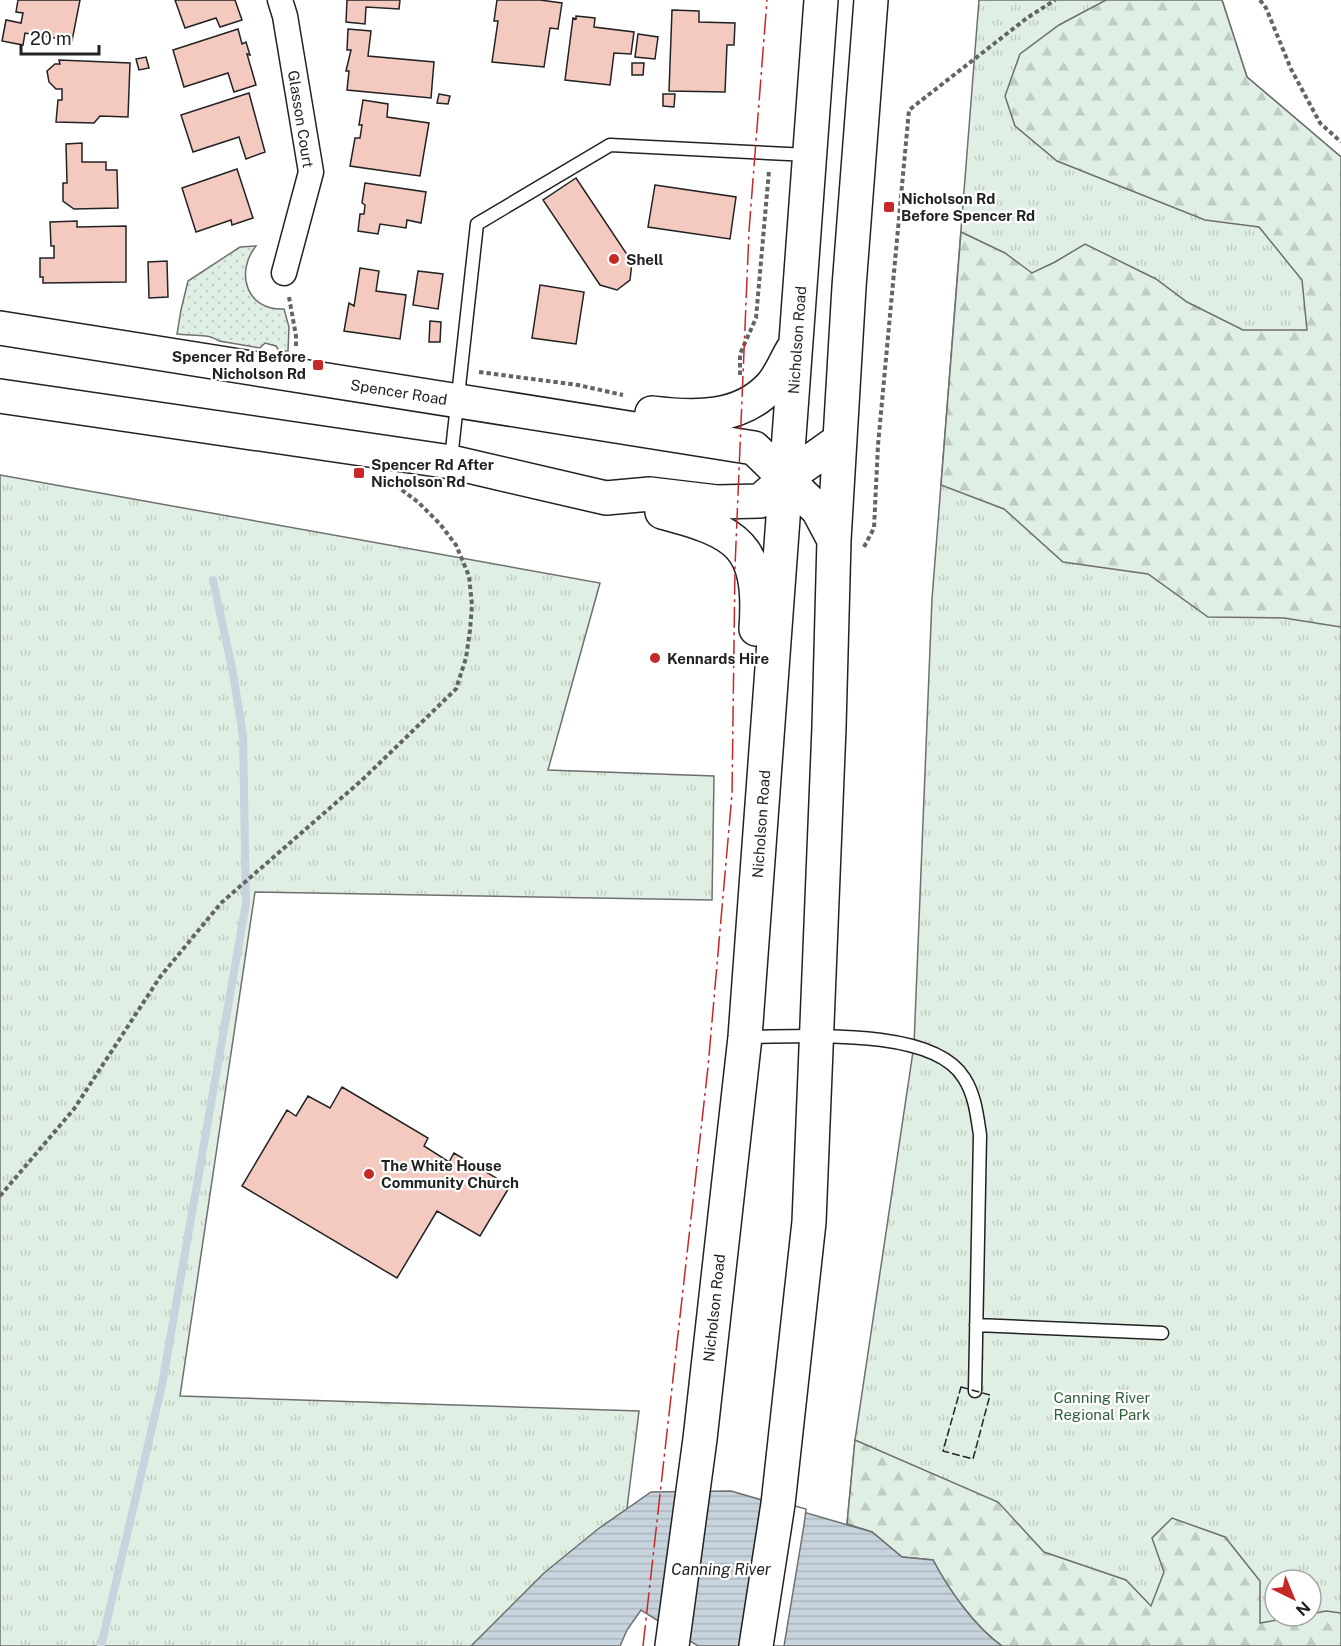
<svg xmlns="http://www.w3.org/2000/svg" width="1341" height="1646" viewBox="0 0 1341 1646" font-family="'Public Sans',sans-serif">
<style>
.grass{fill:url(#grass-tufts);stroke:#6f6f6f;stroke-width:1.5;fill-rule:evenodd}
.forest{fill:url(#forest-firs);stroke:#6f6f6f;stroke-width:1.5}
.garden{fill:url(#garden-dots);stroke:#6f6f6f;stroke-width:1.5}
.water{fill:url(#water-rules);stroke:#6f6f6f;stroke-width:1.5}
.pier{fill:#fff;stroke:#6f6f6f;stroke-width:1.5}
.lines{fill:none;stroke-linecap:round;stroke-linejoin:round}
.stream{stroke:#c7d3dd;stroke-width:8}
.building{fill:#f3c9c0;stroke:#222;stroke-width:1.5}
.service-casing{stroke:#222;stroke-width:15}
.minor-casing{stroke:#222;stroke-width:27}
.primary-casing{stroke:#222;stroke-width:36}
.path{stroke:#646464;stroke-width:4;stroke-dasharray:4.5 3;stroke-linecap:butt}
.service{stroke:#fff;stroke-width:12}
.minor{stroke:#fff;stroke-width:24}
.primary{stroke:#fff;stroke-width:33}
.fence{stroke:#222;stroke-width:1.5;stroke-dasharray:8 3;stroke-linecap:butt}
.power{stroke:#c62828;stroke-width:1.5;stroke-dasharray:21 4.5 3 4.5;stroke-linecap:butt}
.poi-dot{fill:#c62828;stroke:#fff;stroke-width:2}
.labels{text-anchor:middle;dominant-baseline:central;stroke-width:4.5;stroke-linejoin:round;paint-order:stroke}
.street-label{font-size:15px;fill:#222;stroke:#fff}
.poi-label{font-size:15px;font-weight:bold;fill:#222;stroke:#fff;text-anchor:start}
.park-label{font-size:15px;fill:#2f5e38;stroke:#fff}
.water-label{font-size:16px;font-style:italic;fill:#222;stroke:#fff}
</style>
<defs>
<pattern id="grass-tufts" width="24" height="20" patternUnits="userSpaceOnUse" patternTransform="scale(1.5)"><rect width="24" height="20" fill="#e0efe3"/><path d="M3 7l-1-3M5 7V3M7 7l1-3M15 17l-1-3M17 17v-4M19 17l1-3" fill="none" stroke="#c0cdc2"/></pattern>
<pattern id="forest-firs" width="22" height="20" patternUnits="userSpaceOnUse" patternTransform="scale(1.5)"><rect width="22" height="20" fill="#e0efe3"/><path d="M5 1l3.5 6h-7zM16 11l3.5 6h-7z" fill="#c0cdc2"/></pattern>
<pattern id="garden-dots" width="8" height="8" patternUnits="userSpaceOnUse" patternTransform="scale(1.5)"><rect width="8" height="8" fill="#e0efe3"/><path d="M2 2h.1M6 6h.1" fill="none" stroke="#c0cdc2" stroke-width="1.8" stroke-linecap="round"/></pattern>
<pattern id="water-rules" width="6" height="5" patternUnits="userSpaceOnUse" patternTransform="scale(1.5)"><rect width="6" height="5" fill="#c7d3dd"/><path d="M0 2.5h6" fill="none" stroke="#abb5bd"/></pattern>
</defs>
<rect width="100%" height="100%" fill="#fff"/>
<!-- grass -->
<path class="grass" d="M 979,0 L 1222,0 L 1247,77 L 1341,157 L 1341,1646 L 820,1646 L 847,1524 L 855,1440 L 914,1045 L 932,599 ZM 1275,1580 L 1311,1580 L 1311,1616 L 1275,1616 Z
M 0,475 L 600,583 L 548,770 L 714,776 L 712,900 L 255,892 L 180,1396 L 639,1411 L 610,1646 L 0,1646 Z"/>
<!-- forest -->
<path class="forest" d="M 1106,0 L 1222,0 L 1247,77 L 1341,157 L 1341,627 L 1284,618 L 1208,617 L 1148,574 L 1063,562 L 1004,509 L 941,485 L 961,232 L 1005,253 L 1032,273 L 1055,262 L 1085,244 L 1156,279 L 1187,302 L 1243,330 L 1307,330 L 1302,280 L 1259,227 L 1205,220 L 1057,161 L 1015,126 L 1005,96 L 1020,54 L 1059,25 Z
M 855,1440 L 998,1502 L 1044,1552 L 1126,1580 L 1151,1606 L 1164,1572 L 1152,1538 L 1172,1518 L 1225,1537 L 1260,1581 L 1260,1623 L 1300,1616 L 1311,1616 L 1311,1614 L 1326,1611 L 1341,1613 L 1341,1646 L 1002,1646 C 974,1626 949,1590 933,1560 L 902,1557 L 872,1532 L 847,1524 Z"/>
<!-- garden -->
<path class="garden" d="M 256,246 C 235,272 246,311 284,309 L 289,327 L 288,351 L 279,351 L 276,346 L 265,343 L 260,348 L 219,341 C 208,333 190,336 177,334 L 181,310 L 188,281 L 240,247 Z"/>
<!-- water -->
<path class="water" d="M 731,1491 L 872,1532 L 902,1557 L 933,1560 C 949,1590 974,1626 1002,1646 L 698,1646 L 641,1610 L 627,1630 L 620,1646 L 471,1646 L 544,1573 L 598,1529 L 651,1492 Z"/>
<!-- pier -->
<path class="pier" d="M 762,1497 L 806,1509 L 804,1525 L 784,1646 L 739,1646 Z"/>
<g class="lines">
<!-- stream -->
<path class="stream" d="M 101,1646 L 162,1385 L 246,903 L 243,736 L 233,673 L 213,580"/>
</g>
<!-- building -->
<path class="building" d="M 18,0 L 80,0 L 72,41 L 25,33 L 23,45 L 2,41 L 6,20 L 21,23 L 23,13 L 16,12 Z
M 175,0 L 235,0 L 242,20 L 220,27 L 216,18 L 185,28 Z
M 347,0 L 400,0 L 399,9 L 366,7 L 365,24 L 346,22 Z
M 497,0 L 540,0 L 562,3 L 558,29 L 550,28 L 544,67 L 492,62 L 498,21 L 494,21 Z
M 672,10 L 699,11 L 699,22 L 735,23 L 734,45 L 727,45 L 725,92 L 669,91 Z
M 576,16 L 595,18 L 594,27 L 634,32 L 631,54 L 614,53 L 610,85 L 565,80 L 573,18 L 576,19 Z
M 238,29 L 242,44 L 246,42 L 250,55 L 247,54 L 256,85 L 234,92 L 228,73 L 184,87 L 173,50 Z
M 348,29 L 371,31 L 368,56 L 434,62 L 431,98 L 347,90 L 349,71 L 346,71 L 351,50 L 347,50 Z
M 638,34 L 658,37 L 655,59 L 635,57 Z
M 146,57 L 149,68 L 139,70 L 136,59 Z
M 59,60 L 130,63 L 128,117 L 100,116 L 94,123 L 56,122 L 58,100 L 62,100 L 62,89 L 56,89 L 49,82 L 47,71 L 55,64 L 60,64 Z
M 632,63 L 644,63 L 643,75 L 632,75 Z
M 249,93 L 265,152 L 246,159 L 239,137 L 193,152 L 181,115 Z
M 439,94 L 450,96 L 448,104 L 437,103 Z
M 663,94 L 675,94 L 674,107 L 663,106 Z
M 363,100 L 388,104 L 387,117 L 429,123 L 420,176 L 350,166 L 355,138 L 360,138 L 362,125 L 359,125 Z
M 82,143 L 82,162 L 106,162 L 106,170 L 117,170 L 118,208 L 74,209 L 63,201 L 63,183 L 67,183 L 66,144 Z
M 237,169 L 253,218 L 232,225 L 231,220 L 196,232 L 182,188 Z
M 576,178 L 632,262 L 630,280 L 617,290 L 600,285 L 543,200 Z
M 365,183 L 426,192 L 421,223 L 407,220 L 406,228 L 380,224 L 378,234 L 358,231 L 360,214 L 364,214 L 365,205 L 362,203 Z
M 655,185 L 736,197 L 730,239 L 648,227 Z
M 77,221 L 77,227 L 126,226 L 126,282 L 43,283 L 43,277 L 40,277 L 40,258 L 54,258 L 54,246 L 51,246 L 50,222 Z
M 167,261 L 168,297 L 149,298 L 148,262 Z
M 360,268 L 379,271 L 376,291 L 406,295 L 400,339 L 344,331 L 349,303 L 354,306 Z
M 418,271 L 443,274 L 438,309 L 413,305 Z
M 540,285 L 584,292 L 576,344 L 532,338 Z
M 430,321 L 441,322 L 440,342 L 429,342 Z
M 342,1087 L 428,1138 L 424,1146 L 449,1162 L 454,1153 L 510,1186 L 480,1236 L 437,1211 L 397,1278 L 242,1186 L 287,1110 L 296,1116 L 308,1096 L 330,1108 Z"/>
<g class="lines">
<!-- service casing -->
<g class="service-casing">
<path id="service" d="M 451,459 L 477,224 L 610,145 L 809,155
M 746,1037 C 800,1037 933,1026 964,1078 C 975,1095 977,1115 980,1135 L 975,1391
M 976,1325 L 1162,1333"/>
</g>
<!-- minor casing -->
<g class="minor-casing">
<path id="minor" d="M 280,0 L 285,16 L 311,172 L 284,273"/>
</g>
<!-- primary casing -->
<g class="primary-casing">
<path id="primary" d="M 0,328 L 754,448 L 818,510 L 834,540
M 0,396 L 451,462 L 606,498 L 650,494 L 717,502 L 760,501 L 785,479 L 840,440
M 652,413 C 694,418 740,420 771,386 C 780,376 786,360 793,349
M 662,512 C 738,532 762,545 756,629
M 672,1646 L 700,1439 L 745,1037 L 821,0
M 756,1646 L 778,1504 L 809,1222 L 829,727 L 834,540 L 849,287 L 871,0"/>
</g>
<!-- path -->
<path class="path" d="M 1260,0 L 1266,8 L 1291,69 L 1320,123 L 1341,142
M 289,297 L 296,336 L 296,346
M 479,372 L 578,385 L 623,395
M 740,375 L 740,354 L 756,318 L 769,171
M 864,547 L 874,528 L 878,445 L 909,110 L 1027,18 L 1055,0
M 0,1196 L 74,1109 L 160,977 L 221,903 L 362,780 L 456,689 L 466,658 L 470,630 L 472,605 L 469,576 L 456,545 L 440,524 L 418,502 L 395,485"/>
<!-- service -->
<use href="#service" class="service"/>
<!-- minor -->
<use href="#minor" class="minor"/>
<!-- primary -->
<use href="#primary" class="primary"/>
<!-- fence -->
<path class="fence" d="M 961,1387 L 990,1395 L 973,1459 L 943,1451 Z"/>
<!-- power -->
<path class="power" d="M 643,1646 L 708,1067 L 732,794 L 735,567 L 749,231 L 767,0"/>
</g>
<!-- markers -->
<g class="poi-dot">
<rect x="883" y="201" width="12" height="12" rx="3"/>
<circle cx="614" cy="259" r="6"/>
<rect x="312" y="359" width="12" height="12" rx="3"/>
<rect x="353" y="467" width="12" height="12" rx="3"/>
<circle cx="655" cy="658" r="6"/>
<circle cx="369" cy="1174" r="6"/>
</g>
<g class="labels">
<!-- street labels -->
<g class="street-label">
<text transform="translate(301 119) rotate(81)">Glasson Court</text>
<text transform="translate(797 340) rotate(-86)">Nicholson Road</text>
<text transform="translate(399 392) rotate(9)">Spencer Road</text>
<text transform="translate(761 824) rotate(-86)">Nicholson Road</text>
<text transform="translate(714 1308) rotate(-84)">Nicholson Road</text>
</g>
<!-- poi labels -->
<g class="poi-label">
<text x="901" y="198">Nicholson Rd<tspan x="901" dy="17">Before Spencer Rd</tspan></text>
<text x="626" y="259">Shell</text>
<text x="306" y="356" text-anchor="end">Spencer Rd Before<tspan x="306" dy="17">Nicholson Rd</tspan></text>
<text x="371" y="464">Spencer Rd After<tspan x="371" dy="17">Nicholson Rd</tspan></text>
<text x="667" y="658">Kennards Hire</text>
<text x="381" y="1165">The White House<tspan x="381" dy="17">Community Church</tspan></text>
</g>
<!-- park labels -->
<g class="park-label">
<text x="1102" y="1397">Canning River<tspan x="1102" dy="17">Regional Park</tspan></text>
</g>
<!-- water labels -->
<g class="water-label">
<text x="721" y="1569">Canning River</text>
</g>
</g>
<!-- north arrow -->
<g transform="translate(1293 1598) rotate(137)"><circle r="28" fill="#ffffff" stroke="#a7a7a7" stroke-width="1.5"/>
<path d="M0-4.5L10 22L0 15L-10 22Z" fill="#c62828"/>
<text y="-9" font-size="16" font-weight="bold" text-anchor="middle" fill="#222222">N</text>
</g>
<!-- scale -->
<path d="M21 45v9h78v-9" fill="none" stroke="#222222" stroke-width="3"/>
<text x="30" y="45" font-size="18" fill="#222222" stroke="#ffffff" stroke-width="4.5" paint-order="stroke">20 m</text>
</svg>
